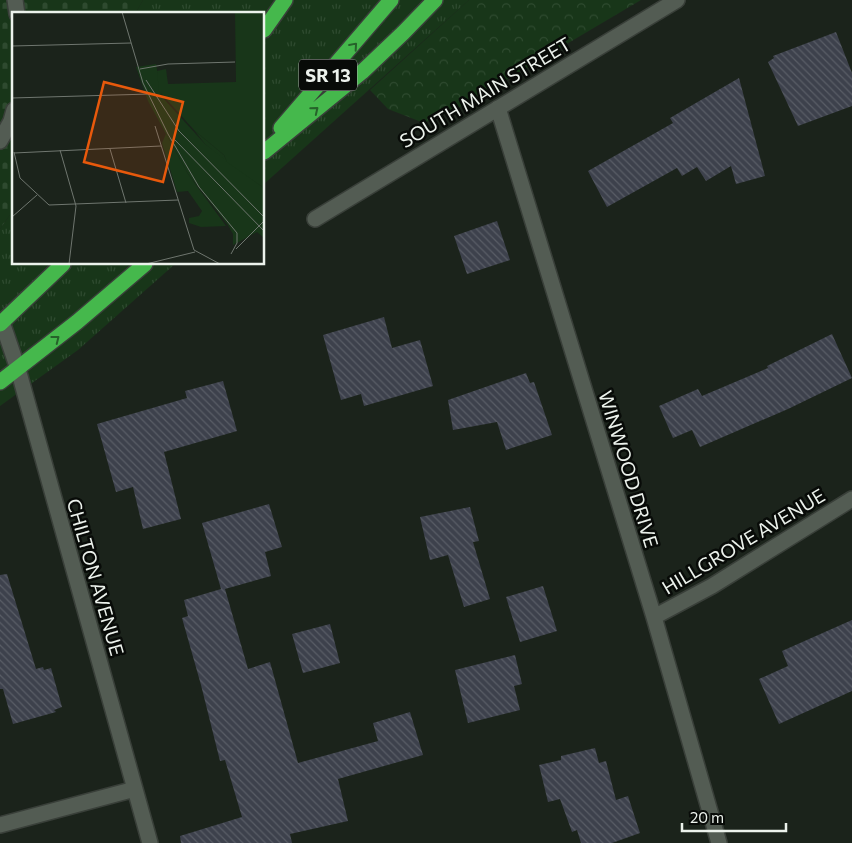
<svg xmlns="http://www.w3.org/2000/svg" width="852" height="843" viewBox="0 0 852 843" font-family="Commissioner,sans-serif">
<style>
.grass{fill:url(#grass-tufts)}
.forest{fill:url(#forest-crowns)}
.cemetery{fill:url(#cemetery-stones)}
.building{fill:url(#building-back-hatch)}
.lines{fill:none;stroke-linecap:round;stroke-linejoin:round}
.minor-casing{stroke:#393f39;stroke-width:18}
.highway-casing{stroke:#393f39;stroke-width:18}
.minor{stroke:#535c53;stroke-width:15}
.highway{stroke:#45b84c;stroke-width:15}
.oneway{stroke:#26622a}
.labels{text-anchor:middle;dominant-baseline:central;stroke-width:5;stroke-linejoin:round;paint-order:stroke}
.shield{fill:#080b08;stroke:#a8ada8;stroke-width:1}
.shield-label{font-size:18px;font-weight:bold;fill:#ecf2ec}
.street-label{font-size:19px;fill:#ecf2ec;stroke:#080b08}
.inset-road{fill:none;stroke:#6f766f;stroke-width:1}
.view{fill:#e8590c;fill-opacity:0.15;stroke:#e8590c;stroke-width:2.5}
.inset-edge{fill:none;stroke:#ecf2ec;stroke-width:2.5}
</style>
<defs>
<pattern id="grass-tufts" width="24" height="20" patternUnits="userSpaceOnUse" patternTransform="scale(1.25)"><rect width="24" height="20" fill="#183619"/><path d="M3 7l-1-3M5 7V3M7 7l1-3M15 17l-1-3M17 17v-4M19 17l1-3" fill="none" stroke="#2e4a2f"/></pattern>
<pattern id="forest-crowns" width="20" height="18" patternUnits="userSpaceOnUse" patternTransform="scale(1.25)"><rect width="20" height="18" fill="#183619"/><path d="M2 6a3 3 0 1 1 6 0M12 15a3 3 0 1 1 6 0" fill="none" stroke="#2e4a2f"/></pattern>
<pattern id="cemetery-stones" width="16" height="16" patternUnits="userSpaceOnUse" patternTransform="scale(1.25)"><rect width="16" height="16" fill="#183619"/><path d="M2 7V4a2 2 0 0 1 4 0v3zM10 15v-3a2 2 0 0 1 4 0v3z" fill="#2e4a2f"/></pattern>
<pattern id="building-back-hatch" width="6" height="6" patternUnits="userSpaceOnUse" patternTransform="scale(1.25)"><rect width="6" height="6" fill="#3d414c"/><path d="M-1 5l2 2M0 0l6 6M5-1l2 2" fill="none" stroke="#595d66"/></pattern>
</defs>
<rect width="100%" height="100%" fill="#1b231b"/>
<!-- grass -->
<path class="grass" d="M 143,0 L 469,0 L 264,184 L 264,14 L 135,14 Z
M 14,209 L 14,264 L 175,264 L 78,350 L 0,406 L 0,229 Z"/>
<!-- forest -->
<path class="forest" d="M 469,0 L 641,0 L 462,106 L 424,123 L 388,109 L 370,90 Z"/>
<!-- cemetery -->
<path class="cemetery" d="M 0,0 L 143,0 L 135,14 L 14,14 L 14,209 L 0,229 Z"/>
<!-- building -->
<path class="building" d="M 836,32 L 852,73 L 852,106 L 798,126 L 768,62 L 774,58 L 773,56 Z
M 739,78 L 765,176 L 736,184 L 731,166 L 706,181 L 697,167 L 682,176 L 677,168 L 607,207 L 588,171 L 673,123 L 670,118 Z
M 497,221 L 510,260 L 467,274 L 454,236 Z
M 384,317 L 392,348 L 420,340 L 433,386 L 364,406 L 361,394 L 341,400 L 323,335 Z
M 832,334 L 852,378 L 788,409 L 700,447 L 692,430 L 673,438 L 659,406 L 698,389 L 702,396 L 768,368 L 767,366 Z
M 526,373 L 530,383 L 534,382 L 552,435 L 506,450 L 497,422 L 453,430 L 448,400 Z
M 223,381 L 237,431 L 164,452 L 181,519 L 143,529 L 133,487 L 116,492 L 97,424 L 187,398 L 185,391 Z
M 269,504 L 282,547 L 265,552 L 271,576 L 225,589 L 248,669 L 270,662 L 298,763 L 378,741 L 373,723 L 410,712 L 423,755 L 338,779 L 348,821 L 290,834 L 292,843 L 181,843 L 180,836 L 242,817 L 225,760 L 220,761 L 201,685 L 182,618 L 188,616 L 184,600 L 221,589 L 202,523 Z
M 470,507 L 479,541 L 473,542 L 490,599 L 464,607 L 448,555 L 430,560 L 420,517 Z
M 7,574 L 36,669 L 43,667 L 44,670 L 51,668 L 62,707 L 54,710 L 56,712 L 13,724 L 3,689 L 0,689 L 0,575 Z
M 543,586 L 557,631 L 520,642 L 506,597 Z
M 852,620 L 852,691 L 779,724 L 759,679 L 788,666 L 782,651 Z
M 330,624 L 340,663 L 303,673 L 292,634 Z
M 515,655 L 522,684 L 514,686 L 520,710 L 468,723 L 455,670 Z
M 595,748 L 599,763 L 606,761 L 616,800 L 628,796 L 640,833 L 612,843 L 581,843 L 577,830 L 572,832 L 560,799 L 548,802 L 539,765 L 561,760 L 561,756 Z"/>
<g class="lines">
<!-- minor casing -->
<g class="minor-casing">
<path id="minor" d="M 15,0 L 17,14
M 498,108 L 654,617 L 719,843
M 0,141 L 11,121 L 14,110
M 315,219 L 677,0
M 2,322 L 18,369 L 150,843
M 654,617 L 712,586 L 852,499
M 0,825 L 135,789"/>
</g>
<!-- highway casing -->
<g class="highway-casing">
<path id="highway" d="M 264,30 L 285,0
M 281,128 L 391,0
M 264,152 L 362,72 L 403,33 L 435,0
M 0,324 L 63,264
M 0,382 L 77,322 L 145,264"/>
</g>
<!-- minor -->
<use href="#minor" class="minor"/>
<!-- highway -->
<use href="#highway" class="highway"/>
</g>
<!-- one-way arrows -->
<defs><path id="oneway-chevron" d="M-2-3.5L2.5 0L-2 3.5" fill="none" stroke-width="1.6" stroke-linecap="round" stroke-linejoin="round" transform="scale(1.25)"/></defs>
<g class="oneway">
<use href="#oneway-chevron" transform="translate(354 46) rotate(-49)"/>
<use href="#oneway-chevron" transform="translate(315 110) rotate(-39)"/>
<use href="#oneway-chevron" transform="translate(56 339) rotate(-38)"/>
</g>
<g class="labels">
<!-- shield labels -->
<rect class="shield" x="299" y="59.5" width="58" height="31" rx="4"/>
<g class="shield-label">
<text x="328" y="75">SR 13</text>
</g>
<!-- street labels -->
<g class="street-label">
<text transform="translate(485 92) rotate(-31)">SOUTH MAIN STREET</text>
<text transform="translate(629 469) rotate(73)">WINWOOD DRIVE</text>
<text transform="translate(743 541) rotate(-31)">HILLGROVE AVENUE</text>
<text transform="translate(96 577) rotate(74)">CHILTON AVENUE</text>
</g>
</g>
<!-- overview -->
<g transform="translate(12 12)">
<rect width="252" height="252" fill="#1b231b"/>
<path d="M 144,52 L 150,85 L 193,132 L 252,176 L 252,226 L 245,220 L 221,233 L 221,222 L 216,213 L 176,162 L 136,89 L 124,55 Z" fill="#183619"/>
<path d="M 182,118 L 212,143 L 215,150 L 193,132 ZM 154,122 L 176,162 L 214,214 L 189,215 L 177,211 L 177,206 L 187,204 L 190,199 L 176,179 L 165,180 L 150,131 Z" fill="#183619"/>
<path d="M 223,0 L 252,0 L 252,176 L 215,150 L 212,143 L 182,118 L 147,79 L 145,59 L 154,57 L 156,72 L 224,70 Z" fill="#183619"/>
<path class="inset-road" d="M 110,0 L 131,71 L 156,122 L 187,175 L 225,221 L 225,231 L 219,242M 0,34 L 119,31M 128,57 L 156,52 L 223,50M 134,68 L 167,119 L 253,206M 0,86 L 138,82M 143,114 L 182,238 L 208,252M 163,128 L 253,220M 98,137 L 114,191M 48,138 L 64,194 L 57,252M 2,140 L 8,166 L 37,193 L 166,188M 2,141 L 149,134M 0,205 L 25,183M 224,237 L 253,208M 134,252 L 183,240"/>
<path class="view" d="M 92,70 L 171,90 L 151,170 L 72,150 Z"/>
<rect width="252" height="252" class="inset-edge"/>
</g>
<!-- scale -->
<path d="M682 823v8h104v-8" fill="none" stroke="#ecf2ec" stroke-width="2.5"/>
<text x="690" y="823" font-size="15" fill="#ecf2ec" stroke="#080b08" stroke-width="4" paint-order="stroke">20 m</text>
</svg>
